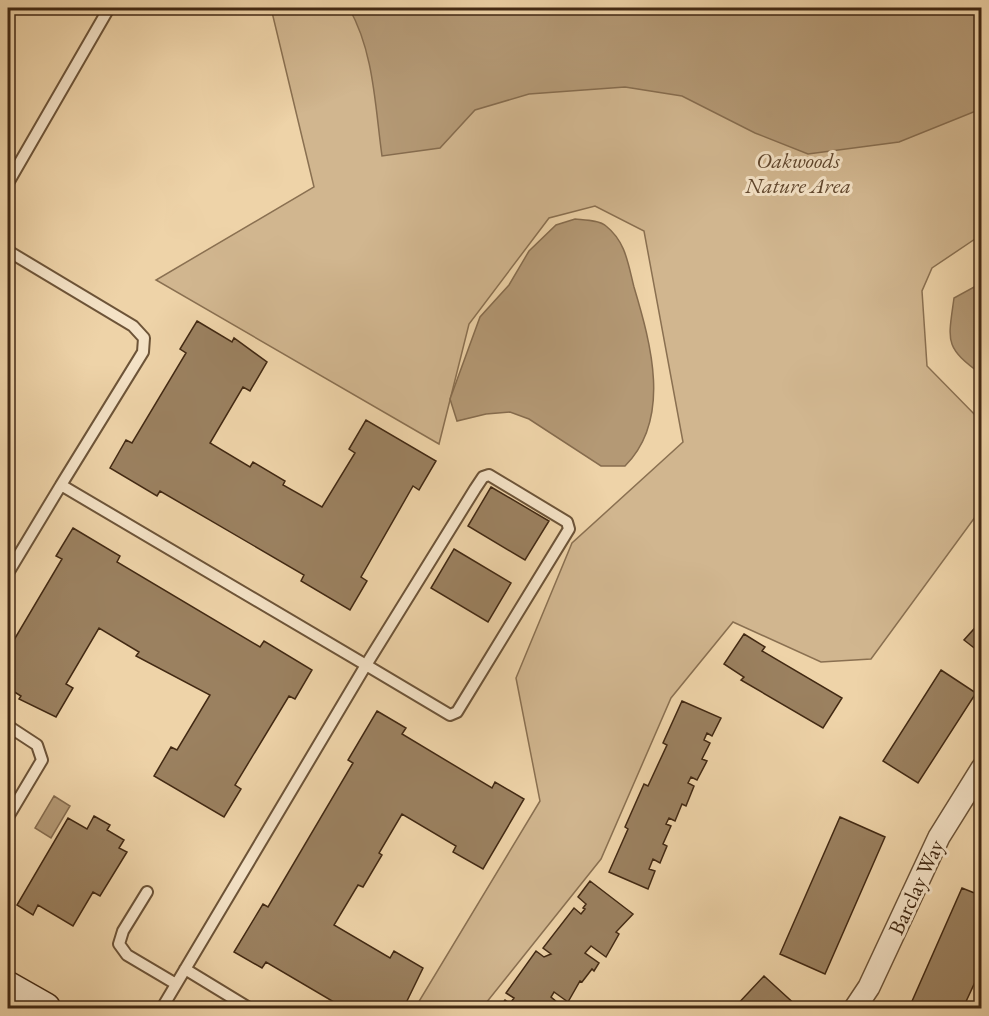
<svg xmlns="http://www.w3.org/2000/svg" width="989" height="1016" viewBox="0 0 989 1016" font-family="'EB Garamond',serif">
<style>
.green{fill:#d1b68f;stroke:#8a7051;stroke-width:1.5}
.water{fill:#b49975;stroke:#866c4e;stroke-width:1.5}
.building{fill:#9b8160;stroke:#422913;stroke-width:1.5}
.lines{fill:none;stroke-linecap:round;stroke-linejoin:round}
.service-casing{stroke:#6d5438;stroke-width:14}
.minor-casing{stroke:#6d5438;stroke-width:24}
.secondary-casing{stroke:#422913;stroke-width:33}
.service{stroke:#f4e2c6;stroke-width:10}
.minor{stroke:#f4e2c6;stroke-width:21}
.secondary{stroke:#f4e2c6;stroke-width:30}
.labels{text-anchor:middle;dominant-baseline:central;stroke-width:6;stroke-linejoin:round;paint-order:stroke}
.park-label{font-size:22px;font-style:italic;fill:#5f452c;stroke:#f4e2c6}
.street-label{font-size:22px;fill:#422913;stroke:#f4e2c6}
</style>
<rect width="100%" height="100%" fill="#eed3a8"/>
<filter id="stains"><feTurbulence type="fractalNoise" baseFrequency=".00333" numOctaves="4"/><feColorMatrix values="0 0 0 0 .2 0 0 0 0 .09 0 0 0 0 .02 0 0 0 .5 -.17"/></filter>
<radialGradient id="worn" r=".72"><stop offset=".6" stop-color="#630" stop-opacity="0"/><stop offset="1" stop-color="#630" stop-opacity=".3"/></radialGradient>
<!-- green -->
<path class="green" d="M 271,8 L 981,8 L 981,238 L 978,237 L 932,268 L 922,291 L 927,366 L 981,421 L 981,509 L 871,659 L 821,662 L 733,622 L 671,698 L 601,859 L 482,1008 L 415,1008 L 540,801 L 516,678 L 572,543 L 683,442 L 644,231 L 595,206 L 549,218 L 469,324 L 439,444 L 156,280 L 314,187 Z"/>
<!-- water -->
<path class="water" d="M 349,8 L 981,8 L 981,109 L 899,142 L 808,154 L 755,133 L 682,96 L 625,87 L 529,94 L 475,110 L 440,148 L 382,156 C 375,106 374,52 349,8 Z
M 575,219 C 584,220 600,220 606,226 C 626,242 628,264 634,287 C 651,344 672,419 625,466 L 601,466 L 529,419 L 510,412 L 486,414 L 457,421 L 450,399 L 480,317 L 509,285 L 529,251 L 556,225 Z
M 974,287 L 981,289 L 981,374 C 944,347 948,342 954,298 Z
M 54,796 L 70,806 L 51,838 L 35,828 Z"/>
<!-- building -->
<path class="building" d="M 197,321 L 232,342 L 234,338 L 267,362 L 250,391 L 243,387 L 210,443 L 250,467 L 253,462 L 285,481 L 283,485 L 322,507 L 355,453 L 349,449 L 366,420 L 436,461 L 419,490 L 413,486 L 361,577 L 367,581 L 350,610 L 301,581 L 304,575 L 160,491 L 157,496 L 110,468 L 126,440 L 132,443 L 186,353 L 180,349 Z
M 491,487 L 549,521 L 525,560 L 468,526 Z
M 73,528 L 120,556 L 117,562 L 260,647 L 264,641 L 312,670 L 295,699 L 289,696 L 235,785 L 241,789 L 224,817 L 154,776 L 171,747 L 177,750 L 210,695 L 136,656 L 139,652 L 99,628 L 66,684 L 73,688 L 56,717 L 19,699 L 21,696 L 8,688 L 8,650 L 62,559 L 56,556 Z
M 454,549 L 511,583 L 488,622 L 431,588 Z
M 982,620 L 982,654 L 964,640 Z
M 744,634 L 765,647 L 762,651 L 842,698 L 823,728 L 741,680 L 744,677 L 724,664 Z
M 941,670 L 976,693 L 918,783 L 883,761 Z
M 682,701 L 721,718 L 712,736 L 707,733 L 704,740 L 710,743 L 702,759 L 707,761 L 697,780 L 691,777 L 688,783 L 694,786 L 686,806 L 682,804 L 675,821 L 669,818 L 666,824 L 671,826 L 663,844 L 667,846 L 660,863 L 653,859 L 649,869 L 655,871 L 648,889 L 609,872 L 628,829 L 625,827 L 644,784 L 648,786 L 667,745 L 663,743 Z
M 377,711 L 406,728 L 402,734 L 492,788 L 495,782 L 524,799 L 483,869 L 453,852 L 456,846 L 402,814 L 379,853 L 382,855 L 363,887 L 358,885 L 334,925 L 390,958 L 394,951 L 423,968 L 405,1005 L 402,1003 L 398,1008 L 344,1008 L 266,962 L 262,968 L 234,952 L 263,904 L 268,907 L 353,763 L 348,760 Z
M 94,816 L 110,825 L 107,830 L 124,840 L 119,848 L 127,852 L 100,896 L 93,892 L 73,926 L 38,905 L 33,915 L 17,905 L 68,818 L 87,829 Z
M 840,817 L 885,837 L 825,974 L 780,954 Z
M 590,881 L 633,914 L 616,932 L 619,934 L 606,957 L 591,946 L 585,953 L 599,963 L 594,971 L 592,969 L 582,982 L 580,981 L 568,1002 L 554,992 L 551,997 L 564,1008 L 499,1008 L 505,1000 L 513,1006 L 511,1002 L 514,998 L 506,993 L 536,951 L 544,957 L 551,954 L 543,948 L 574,908 L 581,914 L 585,909 L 583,908 L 586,904 L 578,897 Z
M 962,888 L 982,896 L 982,967 L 963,1008 L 909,1008 Z
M 764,976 L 799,1008 L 734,1008 Z"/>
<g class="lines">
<!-- service casing -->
<g class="service-casing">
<path id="service" d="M 8,183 L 109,8
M 8,251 L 133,326 L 144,338 L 143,352 L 61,485
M 489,475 L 567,522 L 569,529 L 457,712 L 450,715 L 366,665 L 475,489 L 483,477 Z
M 8,573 L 61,485 L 366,665 L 162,1008
M 8,726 L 37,745 L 42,760 L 8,817
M 147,892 L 123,931 L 119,944 L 127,955 L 176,984
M 185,969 L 249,1008"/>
</g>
<!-- minor casing -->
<g class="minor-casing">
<path id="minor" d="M 855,1008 L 869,987 L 939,837 L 982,768"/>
</g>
<!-- secondary casing -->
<g class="secondary-casing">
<path id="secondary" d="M 8,987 L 45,1008"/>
</g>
<!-- service -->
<use href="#service" class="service"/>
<!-- minor -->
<use href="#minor" class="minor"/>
<!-- secondary -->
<use href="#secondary" class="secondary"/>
</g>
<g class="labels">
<!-- park labels -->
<g class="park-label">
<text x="798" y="160">Oakwoods<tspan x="798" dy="25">Nature Area</tspan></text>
</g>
<!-- street labels -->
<g class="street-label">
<text transform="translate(916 887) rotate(-65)">Barclay Way</text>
</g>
</g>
<!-- margin -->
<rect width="989" height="1016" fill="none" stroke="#eed3a8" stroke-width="30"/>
<rect x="9" y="9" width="971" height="998" fill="none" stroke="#422913" stroke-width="3"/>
<rect x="15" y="15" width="959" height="986" fill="none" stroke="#422913" stroke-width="1.5"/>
<rect width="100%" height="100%" filter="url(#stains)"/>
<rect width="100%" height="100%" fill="url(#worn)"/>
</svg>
